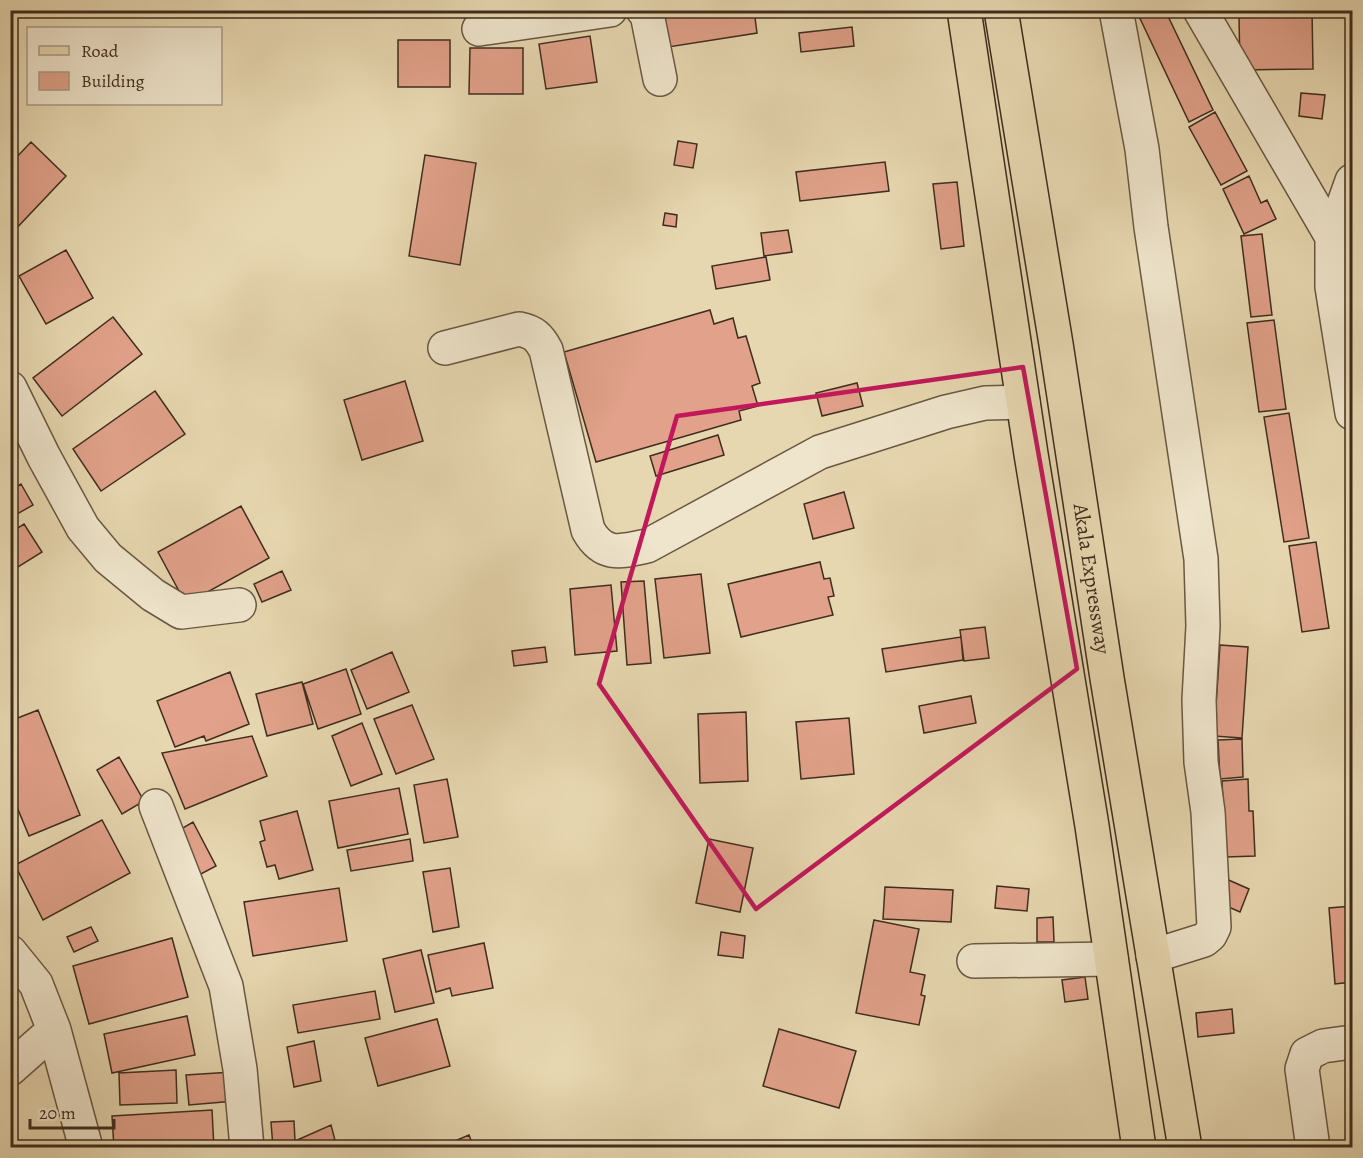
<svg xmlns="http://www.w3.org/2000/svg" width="1363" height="1158" viewBox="0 0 1363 1158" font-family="Alegreya,serif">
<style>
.building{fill:#e1a18a;stroke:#3f2d1e;stroke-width:1.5}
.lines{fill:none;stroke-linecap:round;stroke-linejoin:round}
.minor-casing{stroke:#695842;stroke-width:36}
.major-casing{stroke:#3f2d1e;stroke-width:36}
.minor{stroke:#efe5cc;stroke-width:33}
.major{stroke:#e7d7b0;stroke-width:33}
.marked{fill:none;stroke:#c2185b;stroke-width:4.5;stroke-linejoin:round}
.labels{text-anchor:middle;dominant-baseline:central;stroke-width:4.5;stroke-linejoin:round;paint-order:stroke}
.street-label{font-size:21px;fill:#3f2d1e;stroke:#efe5cc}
</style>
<rect width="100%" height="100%" fill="#e7d7b0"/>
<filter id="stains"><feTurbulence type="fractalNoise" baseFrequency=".00333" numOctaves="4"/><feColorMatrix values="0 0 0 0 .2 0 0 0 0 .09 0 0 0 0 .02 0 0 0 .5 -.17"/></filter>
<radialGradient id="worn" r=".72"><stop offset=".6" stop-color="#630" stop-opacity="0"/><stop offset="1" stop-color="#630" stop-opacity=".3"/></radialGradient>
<!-- building -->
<path class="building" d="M 657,10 L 754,10 L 757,33 L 662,48 Z
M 1136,10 L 1165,10 L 1213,110 L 1189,122 Z
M 1257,10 L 1312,10 L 1313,69 L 1240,70 L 1239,16 L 1257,16 Z
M 852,27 L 854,46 L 801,52 L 799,33 Z
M 590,36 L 597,82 L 546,89 L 539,44 Z
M 398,40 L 450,40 L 450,87 L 398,87 Z
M 470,48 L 523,48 L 523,94 L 469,94 Z
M 1301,93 L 1325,95 L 1322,119 L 1299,116 Z
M 1215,112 L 1247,171 L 1221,185 L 1189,127 Z
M 678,141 L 697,144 L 693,168 L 674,165 Z
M 31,142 L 66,176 L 10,235 L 10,164 Z
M 425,155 L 476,163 L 460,265 L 409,256 Z
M 885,162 L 889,191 L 800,201 L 796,172 Z
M 1249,176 L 1261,203 L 1267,200 L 1276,219 L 1244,234 L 1223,189 Z
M 957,182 L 964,246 L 941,249 L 933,184 Z
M 665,213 L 677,215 L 676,227 L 663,225 Z
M 788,230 L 792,252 L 764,256 L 761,233 Z
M 1262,234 L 1272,315 L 1251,317 L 1241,236 Z
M 66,250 L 93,298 L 46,324 L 19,276 Z
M 766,257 L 770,280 L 716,289 L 712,266 Z
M 710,310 L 714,324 L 733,318 L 738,338 L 746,336 L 760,383 L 752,386 L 758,406 L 739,411 L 741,420 L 596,462 L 564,352 Z
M 113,317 L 142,354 L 62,416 L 33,378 Z
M 1274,320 L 1286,409 L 1259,412 L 1247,323 Z
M 405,381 L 423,441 L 362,460 L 344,400 Z
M 857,383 L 863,406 L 822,416 L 816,393 Z
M 155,391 L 185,434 L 101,491 L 73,449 Z
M 1289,413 L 1309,538 L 1284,542 L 1264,417 Z
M 718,435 L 724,455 L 656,476 L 650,456 Z
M 21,484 L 33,505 L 10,518 L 10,490 Z
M 844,492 L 854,528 L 813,539 L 804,504 Z
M 241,506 L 269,558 L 186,604 L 158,552 Z
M 24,524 L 42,552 L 10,572 L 10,533 Z
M 1316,542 L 1329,628 L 1302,632 L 1289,546 Z
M 820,562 L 824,579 L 830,578 L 834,596 L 828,597 L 833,615 L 741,637 L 728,584 Z
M 282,571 L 291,590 L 262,602 L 254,584 Z
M 701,574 L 710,653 L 664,658 L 655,579 Z
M 644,581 L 651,663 L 627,665 L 621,582 Z
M 611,585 L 617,651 L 575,655 L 570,589 Z
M 985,627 L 989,658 L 964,661 L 960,630 Z
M 961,637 L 963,660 L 886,672 L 882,649 Z
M 1220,645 L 1248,647 L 1242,738 L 1214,736 Z
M 545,647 L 547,662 L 514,666 L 512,651 Z
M 392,652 L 409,692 L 367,709 L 351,670 Z
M 346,669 L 361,714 L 318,729 L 303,684 Z
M 230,672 L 249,724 L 206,741 L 204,736 L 175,747 L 157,701 Z
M 302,682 L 313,724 L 267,736 L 256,694 Z
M 971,696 L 976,723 L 924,733 L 919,706 Z
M 412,705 L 434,759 L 396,774 L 374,719 Z
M 38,710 L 80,815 L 29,836 L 10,790 L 10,721 Z
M 746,712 L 748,781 L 700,783 L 698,714 Z
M 849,718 L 854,774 L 801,779 L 796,722 Z
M 362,723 L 382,774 L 351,786 L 332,736 Z
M 252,736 L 267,776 L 185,809 L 162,753 Z
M 1242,739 L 1243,777 L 1220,779 L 1218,740 Z
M 119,757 L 144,801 L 122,814 L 97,770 Z
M 447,779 L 458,837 L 424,843 L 414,785 Z
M 1248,779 L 1249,811 L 1253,811 L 1255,856 L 1226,857 L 1222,781 Z
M 399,788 L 408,834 L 338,848 L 329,801 Z
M 297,811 L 313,870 L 279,879 L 275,865 L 267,867 L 260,842 L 265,840 L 260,821 Z
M 102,820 L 130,873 L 43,920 L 15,865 Z
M 193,822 L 216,866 L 199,875 L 176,832 Z
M 410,839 L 413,861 L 351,871 L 347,850 Z
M 709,839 L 753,848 L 740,912 L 696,903 Z
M 450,868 L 459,927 L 433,932 L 423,872 Z
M 1224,878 L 1249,889 L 1240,912 L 1215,901 Z
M 997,886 L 1029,889 L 1027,911 L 995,908 Z
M 885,887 L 953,890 L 951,922 L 883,919 Z
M 339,888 L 347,941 L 253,956 L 244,902 Z
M 1352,906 L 1352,982 L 1335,984 L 1329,908 Z
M 1053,917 L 1054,942 L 1037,942 L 1037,918 Z
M 874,920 L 919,929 L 910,972 L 925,975 L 921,995 L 925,996 L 919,1025 L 856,1013 Z
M 91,927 L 98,941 L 74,952 L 67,937 Z
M 721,932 L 745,936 L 743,958 L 718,955 Z
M 172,938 L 188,997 L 89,1024 L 73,966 Z
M 484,943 L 493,988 L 452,996 L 450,988 L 436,992 L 428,955 Z
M 421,950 L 434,1003 L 395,1012 L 383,959 Z
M 1085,977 L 1088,999 L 1065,1002 L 1062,980 Z
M 375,991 L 380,1019 L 298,1033 L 293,1005 Z
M 1232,1009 L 1234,1033 L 1198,1037 L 1196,1013 Z
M 187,1016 L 195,1055 L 112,1073 L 104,1034 Z
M 437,1019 L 450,1066 L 378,1086 L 365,1038 Z
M 779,1029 L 856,1051 L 839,1108 L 763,1086 Z
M 314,1041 L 321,1081 L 294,1087 L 287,1047 Z
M 176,1070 L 177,1103 L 120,1105 L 119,1073 Z
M 232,1072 L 235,1101 L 189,1105 L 186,1075 Z
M 212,1110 L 214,1148 L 114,1148 L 112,1116 Z
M 294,1121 L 295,1141 L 331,1125 L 336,1144 L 321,1148 L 273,1148 L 271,1122 Z
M 469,1135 L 474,1148 L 438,1148 Z"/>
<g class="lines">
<!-- minor casing -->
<g class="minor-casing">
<path id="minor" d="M 643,10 L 647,14 L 660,79
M 1116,10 L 1142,149 L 1151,227 L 1201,559 L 1203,626 L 1199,700 L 1201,762 L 1208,812 L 1214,927 L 1210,935 L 1204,940 L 1153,956
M 1200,10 L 1332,237
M 479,29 L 610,10
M 1352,181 L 1332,237 L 1332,287 L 1352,413
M 445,348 L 519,329 C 534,332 539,337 546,350 L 588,530 C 603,557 620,552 647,546 L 820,452 L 946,412 L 985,403 L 1023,402
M 10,388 L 44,457 L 83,528 L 108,558 L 153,595 L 181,612 L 239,605
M 156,806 L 226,986 L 240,1069 L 247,1148
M 10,952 L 36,984 L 54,1030
M 974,961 L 1111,959
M 10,1069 L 54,1030 L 86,1148
M 1313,1148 L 1302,1069 L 1307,1054 L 1323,1046 L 1352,1042"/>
</g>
<!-- major casing -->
<g class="major-casing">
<g id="major">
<path d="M 964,10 L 1031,454 L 1092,826 L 1139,1148"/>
<path id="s1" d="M 1001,10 L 1056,344 L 1107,678 L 1185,1148"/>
</g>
</g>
<!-- minor -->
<use href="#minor" class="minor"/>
<!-- major -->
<use href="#major" class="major"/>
</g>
<!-- marked area -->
<path class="marked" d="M 1023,367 L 1077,669 L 756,909 L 599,684 L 677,416 Z"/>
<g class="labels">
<!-- street labels -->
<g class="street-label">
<text stroke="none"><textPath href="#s1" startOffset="576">Akala Expressway</textPath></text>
</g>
</g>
<!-- margin -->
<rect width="1363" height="1158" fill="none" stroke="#e7d7b0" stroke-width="36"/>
<rect x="12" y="12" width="1339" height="1134" fill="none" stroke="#3f2d1e" stroke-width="3"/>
<rect x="18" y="18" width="1327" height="1122" fill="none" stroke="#3f2d1e" stroke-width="1.5"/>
<!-- legend -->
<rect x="27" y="27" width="195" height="78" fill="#efe5cc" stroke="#a99b86" stroke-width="1.5"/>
<rect x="39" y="46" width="30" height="9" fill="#e7d7b0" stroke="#a99b86" stroke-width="1.5"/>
<text x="81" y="57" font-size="18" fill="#3f2d1e">Road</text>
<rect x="39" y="72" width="30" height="18" fill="#e1a18a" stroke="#a99b86" stroke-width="1.5"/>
<text x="81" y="87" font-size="18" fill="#3f2d1e">Building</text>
<!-- scale -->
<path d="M30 1119v9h84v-9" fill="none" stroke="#3f2d1e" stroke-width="3"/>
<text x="39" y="1119" font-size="18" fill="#3f2d1e" stroke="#efe5cc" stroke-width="4.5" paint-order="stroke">20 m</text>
<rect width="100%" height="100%" filter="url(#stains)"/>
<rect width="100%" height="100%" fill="url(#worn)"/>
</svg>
